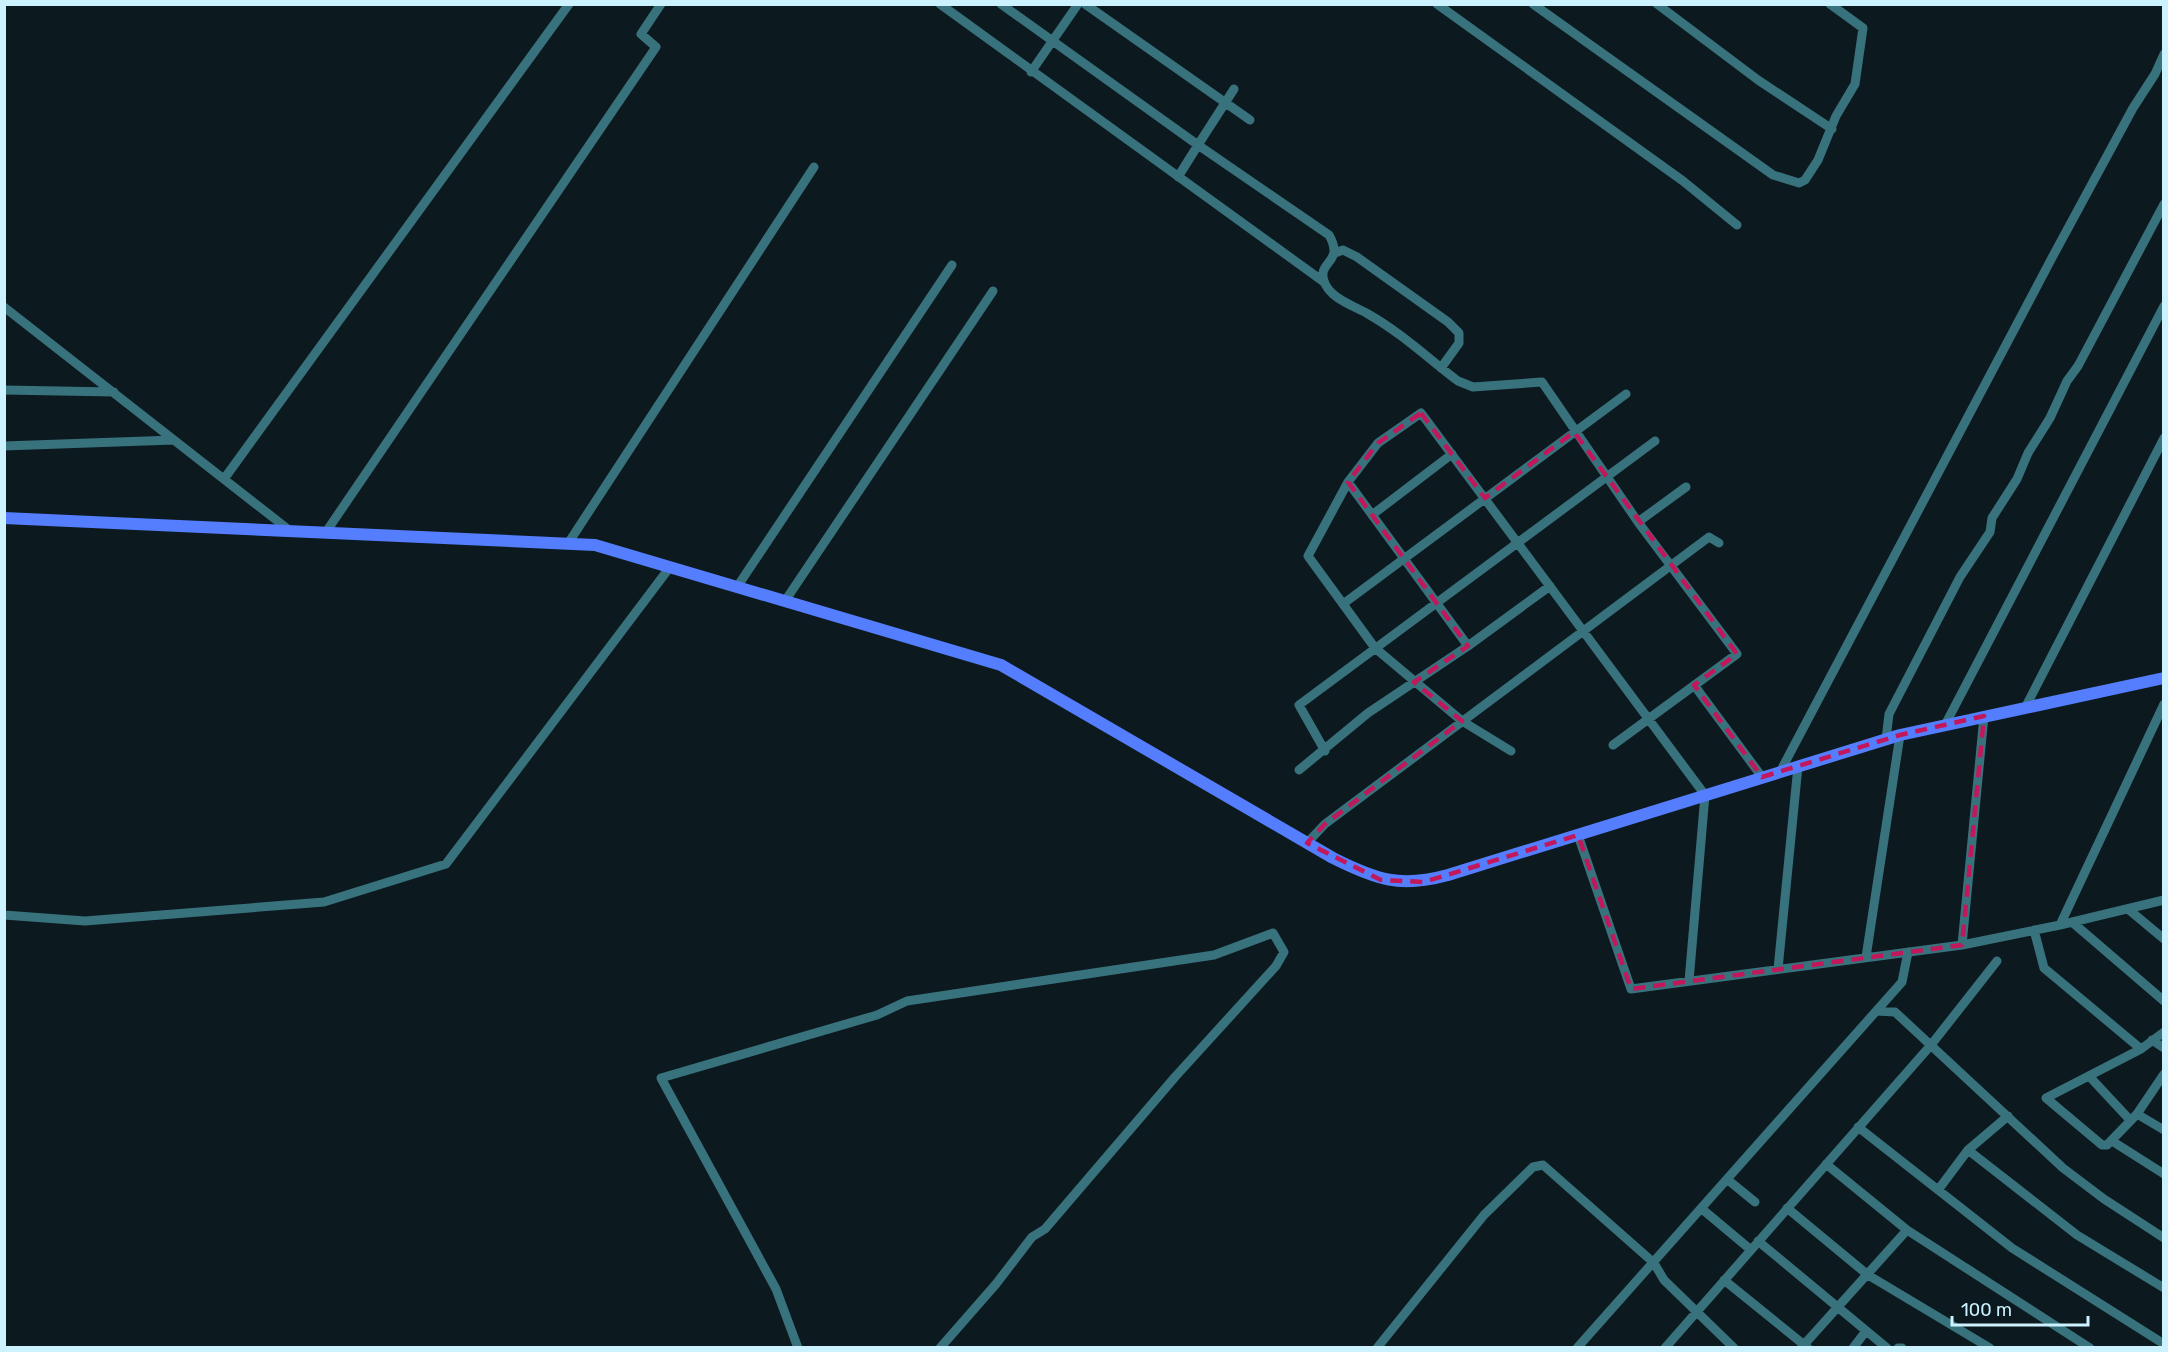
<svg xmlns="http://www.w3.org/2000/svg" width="2168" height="1352" viewBox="0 0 2168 1352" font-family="Rubik,sans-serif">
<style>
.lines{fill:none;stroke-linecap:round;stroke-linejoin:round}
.minor{stroke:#38727d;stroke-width:9}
.major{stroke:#547efd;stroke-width:12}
.marked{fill:none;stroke:#c2185b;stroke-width:4.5;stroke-dasharray:12 8;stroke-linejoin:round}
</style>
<rect width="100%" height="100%" fill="#0c191f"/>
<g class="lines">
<!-- minor -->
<path class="minor" d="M 940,4 L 1324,282
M 1001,4 L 1198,145 L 1178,177
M 1085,4 L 1250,120
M 1437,4 L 1683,181 L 1737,225
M 1533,4 L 1773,175 L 1799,183 L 1805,180 L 1818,160 L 1836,116 L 1855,84 L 1863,28 L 1830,4
M 1657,4 L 1758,80 L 1832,129
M 1031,72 L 1078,4
M 1234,89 L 1198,145 L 1329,235 C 1345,263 1317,261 1324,281 C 1329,298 1354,306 1368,314 C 1400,332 1429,359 1458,381 L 1473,387 L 1542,382 L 1638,522 L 1737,654 L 1613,745
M 1335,253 L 1343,250 L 1357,257 L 1448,322 L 1459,333 L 1459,343 L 1441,368
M 4,307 L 289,530
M 4,390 L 114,392
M 4,446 L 174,440
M 224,479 L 569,4
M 1348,482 L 1468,646
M 1372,515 L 1452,454
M 1638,522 L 1686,487
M 326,532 L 656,47 L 641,34 L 661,4
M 569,542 L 814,167
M 737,587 L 952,265
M 785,601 L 993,291
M 1343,604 L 1626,394
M 1694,685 L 1762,777
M 2026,706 L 2164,438
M 1945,725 L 2164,306
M 1886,739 L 1889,714 L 1960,577 L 1990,532 L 1992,518 L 2017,479 L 2028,453 L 2050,418 L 2067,381 L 2078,366 L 2164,204
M 1325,751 L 1299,705 L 1655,441
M 1511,751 L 1462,721 L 1375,648 L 1308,556 L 1348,482 L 1378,443 L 1421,413 L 1705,795 L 1689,981
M 1299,770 L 1368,713 L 1468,646 L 1550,586
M 1780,772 L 2054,254 L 2133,108 L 2155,74 L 2164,54
M 1578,835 L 1631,989 L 1962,945 L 2060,925 L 2164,900
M 1307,843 L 1325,824 L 1709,537 L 1719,543
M 2128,909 L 2164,939
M 4,915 L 85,921 L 324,902 L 446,864 L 670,567
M 2072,922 L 2164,1001
M 2060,925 L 2164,704
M 2034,930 L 2044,968 L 2141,1049
M 1962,945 L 1984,716
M 1866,957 L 1900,735
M 1778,969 L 1798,766
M 1876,1011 L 1895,1012 L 2063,1168 L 2104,1199 L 2164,1238
M 2164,1032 L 2141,1049 L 2046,1098 L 2102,1145 L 2107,1145 L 2137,1114 L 2164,1074
M 2152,1040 L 2164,1048
M 2089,1076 L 2130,1120
M 2137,1114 L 2164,1130
M 1858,1127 L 2012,1248 L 2164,1344
M 2112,1141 L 2164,1174
M 1968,1150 L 2077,1235 L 2164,1288
M 1826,1164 L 1907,1230 L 2090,1348
M 1728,1180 L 1755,1202
M 1938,1190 L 1968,1150 L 2008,1116
M 1787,1208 L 1868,1275 L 1990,1348
M 1702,1209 L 1751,1250
M 1758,1241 L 1887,1348
M 1724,1280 L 1808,1348
M 798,1348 L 776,1289 L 661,1078 L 877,1015 L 907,1001 L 1214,955 L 1273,933 L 1284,952 L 1276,966 L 1175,1077 L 1045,1229 L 1032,1237 L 996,1284 L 940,1348
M 1377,1348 L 1484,1215 L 1533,1167 L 1543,1165 L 1654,1263 L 1664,1280 L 1734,1348
M 1577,1348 L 1902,982 L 1908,952
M 1665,1348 L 1931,1045 L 1997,961
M 1801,1348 L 1907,1230
M 1853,1348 L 1866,1331
M 1898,1348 L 1902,1348"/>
<!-- major -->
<path class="major" d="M 4,518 L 595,545 L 1001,665 L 1333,858 C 1377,880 1400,888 1448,875 L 1900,735 L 2164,678"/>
</g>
<!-- marked area -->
<path class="marked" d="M 1421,413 L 1485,498 L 1574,432 L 1737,654 L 1694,685 L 1762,777 L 1900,735 L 1984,716 L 1962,945 L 1631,989 L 1578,835 L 1424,882 L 1381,880 L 1307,843 L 1325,824 L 1462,721 L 1414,682 L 1468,646 L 1348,482 L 1378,443 Z"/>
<!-- border -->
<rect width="2168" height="1352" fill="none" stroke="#cbf2fe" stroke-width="12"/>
<!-- scale -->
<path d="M1952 1316v9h136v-9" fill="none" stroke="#cbf2fe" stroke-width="3"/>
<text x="1961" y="1316" font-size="18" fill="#cbf2fe" stroke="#0c191f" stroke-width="4.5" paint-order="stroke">100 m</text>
</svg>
